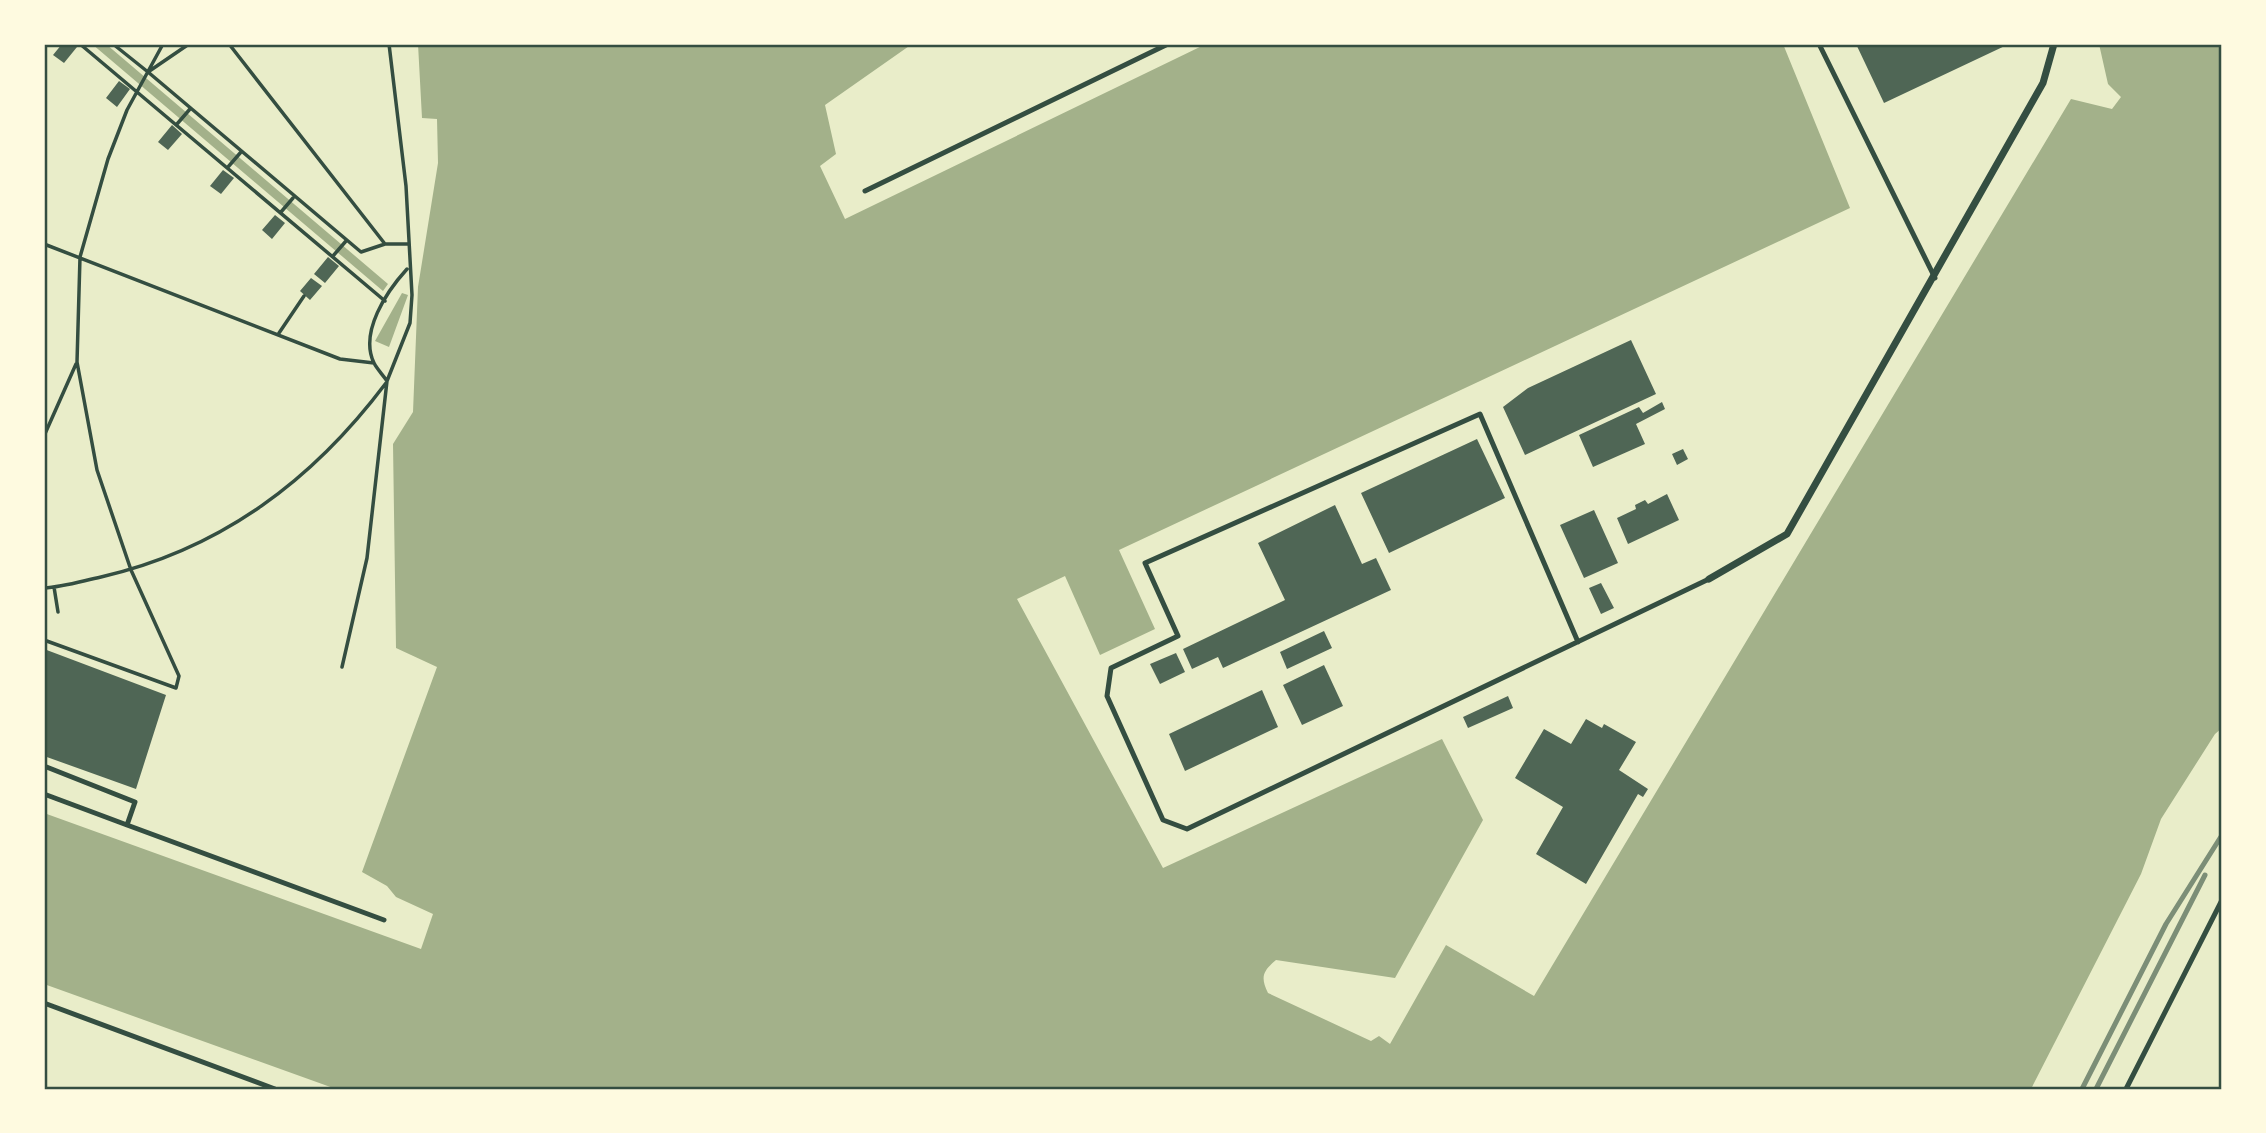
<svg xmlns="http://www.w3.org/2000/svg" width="2266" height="1133" viewBox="0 0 2266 1133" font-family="'PT Sans',sans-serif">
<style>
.water{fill:#a3b18a}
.building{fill:#4f6655}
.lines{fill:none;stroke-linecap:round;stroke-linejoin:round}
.path{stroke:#344e41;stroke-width:3.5}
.service{stroke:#344e41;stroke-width:5}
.minor{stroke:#344e41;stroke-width:7}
.rail{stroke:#7c8e77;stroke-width:5}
.neatline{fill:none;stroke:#344e41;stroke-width:2.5}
</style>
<rect width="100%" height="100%" fill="#e9edc9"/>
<!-- water -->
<path class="water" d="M 92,44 L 106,44 L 388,284 L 383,291 Z
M 418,44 L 912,44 L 825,105 L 836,154 L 820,166 L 845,219 L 1206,44 L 1783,44 L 1850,208 L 1119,550 L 1155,629 L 1100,655 L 1065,576 L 1017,599 L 1163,868 L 1442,739 L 1483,820 L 1395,978 L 1276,960 C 1263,971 1260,977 1268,993 L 1371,1041 L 1379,1036 L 1390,1044 L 1446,945 L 1534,996 L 2071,99 L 2112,109 L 2121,97 L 2108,84 L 2099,44 L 2222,44 L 2222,728 L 2215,734 L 2161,819 L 2141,874 L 2031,1089 L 336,1089 L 44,984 L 44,813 L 421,949 L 433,914 L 396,897 L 387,886 L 362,872 L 437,667 L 396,648 L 393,444 L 413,412 L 418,287 L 438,163 L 437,119 L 422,118 Z
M 402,293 L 408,295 L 389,347 L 375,341 Z"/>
<!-- building -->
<path class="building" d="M 62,44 L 77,47 L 64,63 L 53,55 Z
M 1856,44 L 2009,44 L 1884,103 Z
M 119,81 L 130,89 L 117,107 L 106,98 Z
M 172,125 L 182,134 L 168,150 L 158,142 Z
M 223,170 L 234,178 L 221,194 L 210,186 Z
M 275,215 L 285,223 L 272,239 L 262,230 Z
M 328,257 L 339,266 L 325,283 L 314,274 Z
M 311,278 L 322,286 L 310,300 L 300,291 Z
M 1631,340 L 1656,394 L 1525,455 L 1503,407 L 1528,388 Z
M 1662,402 L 1665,409 L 1636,424 L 1645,444 L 1593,467 L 1579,435 L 1639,407 L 1643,413 Z
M 1477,439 L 1505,498 L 1389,553 L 1361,493 Z
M 1683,449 L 1688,459 L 1677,465 L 1672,454 Z
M 1667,494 L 1679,520 L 1628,544 L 1617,518 L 1636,509 L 1635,505 L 1645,500 L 1648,504 Z
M 1335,505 L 1362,564 L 1376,558 L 1391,590 L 1223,668 L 1218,657 L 1192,669 L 1183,649 L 1285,600 L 1258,543 Z
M 1594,510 L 1618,563 L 1584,578 L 1560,525 Z
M 1601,583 L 1614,608 L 1601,614 L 1589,588 Z
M 1324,631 L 1332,648 L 1287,669 L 1280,652 Z
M 44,649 L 166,695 L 136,789 L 44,756 Z
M 1176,653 L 1185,672 L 1160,684 L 1150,664 Z
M 1324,665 L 1343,706 L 1302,725 L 1283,685 Z
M 1262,690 L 1278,727 L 1185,771 L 1169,734 Z
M 1508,696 L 1513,708 L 1468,728 L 1463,717 Z
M 1586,719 L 1602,728 L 1604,724 L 1636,742 L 1619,770 L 1648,789 L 1643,797 L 1638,794 L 1586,884 L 1536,854 L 1563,807 L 1515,778 L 1544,729 L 1571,744 Z"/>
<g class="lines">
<!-- path -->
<path class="path" d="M 80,44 L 385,301
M 113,44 L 148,72 L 189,44
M 229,44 L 385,244 L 407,244
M 148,72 L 361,252 L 385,244
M 177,124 L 190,109
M 228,167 L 241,152
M 281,212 L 293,198
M 44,244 L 340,359 L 374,363
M 333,256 L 346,241
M 279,333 L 304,296
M 387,381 C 383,375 377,369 374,363 C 359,332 387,291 407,269
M 44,436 L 76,364
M 54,587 L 58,612
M 44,588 C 63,587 82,581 101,577 C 222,549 313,480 386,383
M 44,640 L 176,688 L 179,676 L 131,570 L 97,470 L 77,362 L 80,257 L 108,159 L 127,110 L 163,44
M 342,667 L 367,558 L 387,381 L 410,323 L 412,295 L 406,186 L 389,44"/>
<!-- service -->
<path class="service" d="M 1819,44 L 1935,278
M 865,191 L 1168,44
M 1578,642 L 1480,414 L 1145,563 L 1178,636 L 1111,668 L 1107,696 L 1163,820 L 1187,829 L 1709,579
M 44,766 L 135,802 L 127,825 L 384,920
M 44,794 L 127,825
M 44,1003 L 275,1089
M 2126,1089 L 2222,900"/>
<!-- minor -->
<path class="minor" d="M 1709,579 L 1787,534 L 2043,83 L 2054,44"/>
<!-- rail -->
<path class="rail" d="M 2082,1089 L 2166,924 L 2222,835
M 2096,1089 L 2205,875"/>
</g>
<!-- border -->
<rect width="2266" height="1133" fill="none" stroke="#fefae0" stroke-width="91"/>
<rect x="46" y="46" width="2174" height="1042" class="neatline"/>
</svg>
